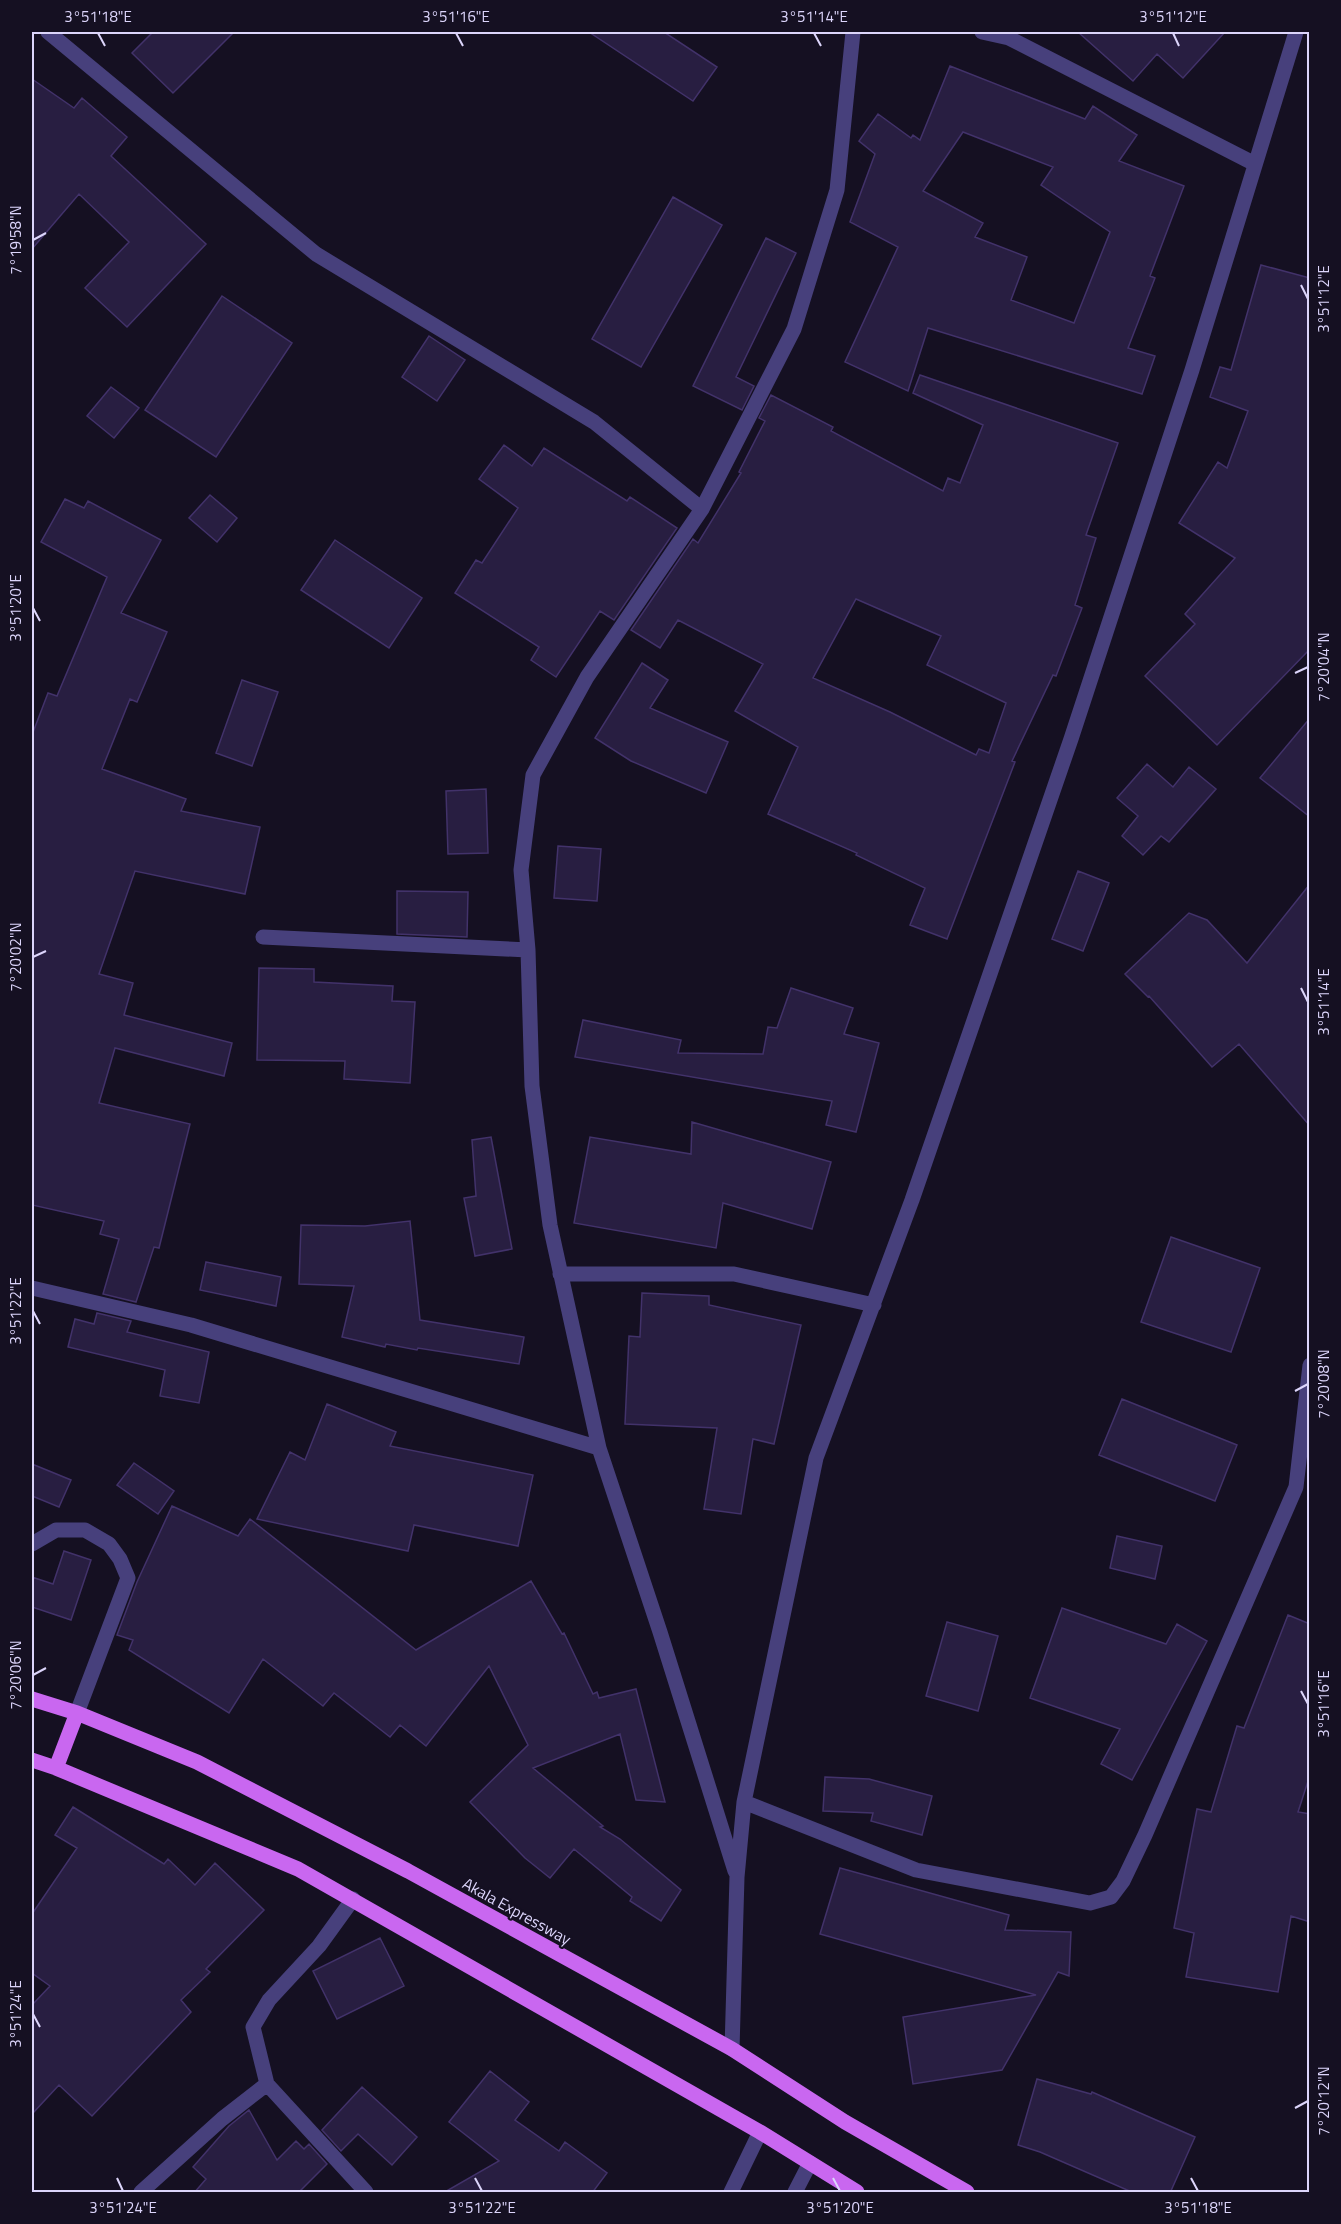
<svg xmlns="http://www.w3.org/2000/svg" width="1341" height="2224" viewBox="0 0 1341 2224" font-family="'Titillium Web',sans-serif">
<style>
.building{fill:#281e41;stroke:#42326a;stroke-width:1.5;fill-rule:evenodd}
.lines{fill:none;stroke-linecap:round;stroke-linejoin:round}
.minor{stroke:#47407c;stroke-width:15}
.major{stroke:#c967f0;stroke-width:15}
.ticks{fill:none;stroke:#dcd5fb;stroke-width:2}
.labels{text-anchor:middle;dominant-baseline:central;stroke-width:4.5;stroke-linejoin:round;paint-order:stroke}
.street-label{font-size:16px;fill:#dcd5fb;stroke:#151022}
.neatline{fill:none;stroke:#dcd5fb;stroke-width:2}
.ticks-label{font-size:15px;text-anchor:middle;fill:#dcd5fb}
</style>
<rect width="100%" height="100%" fill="#151022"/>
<!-- building -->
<path class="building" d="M 153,32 L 234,32 L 173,93 L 132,53 Z
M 589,32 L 664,32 L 717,67 L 693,101 Z
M 1078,32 L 1225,32 L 1183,78 L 1157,54 L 1133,81 Z
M 950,66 L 1085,119 L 1093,106 L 1137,135 L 1119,161 L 1184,186 L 1150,276 L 1155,278 L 1128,348 L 1155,356 L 1142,394 L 928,328 L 908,391 L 845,362 L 898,247 L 850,222 L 875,154 L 859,141 L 878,114 L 911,138 L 913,135 L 920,140 ZM 963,132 L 1053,167 L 1041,185 L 1110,232 L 1074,323 L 1011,300 L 1027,257 L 975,237 L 983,223 L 923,191 Z
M 32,79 L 74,108 L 82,98 L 127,137 L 111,156 L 206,244 L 127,327 L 85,288 L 129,242 L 79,194 L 32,249 Z
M 673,197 L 722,225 L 641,367 L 592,339 Z
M 766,238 L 796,253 L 736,377 L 754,386 L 742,410 L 693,386 Z
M 1261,265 L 1310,278 L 1310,649 L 1217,745 L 1145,676 L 1195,624 L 1185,614 L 1235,558 L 1179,523 L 1218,462 L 1227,468 L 1248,411 L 1210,397 L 1220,367 L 1231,370 Z
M 222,296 L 292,343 L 216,457 L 145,410 Z
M 429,336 L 465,360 L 437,401 L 402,377 Z
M 920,375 L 1118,443 L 1086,535 L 1096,538 L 1075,605 L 1082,608 L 1056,676 L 1053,675 L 1012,761 L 1015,762 L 947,939 L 910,925 L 925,888 L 856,855 L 857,853 L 768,814 L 798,747 L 735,711 L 763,664 L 678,620 L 660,648 L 631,630 L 693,539 L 698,543 L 741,473 L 739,472 L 765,421 L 759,418 L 771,395 L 833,427 L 831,431 L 943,491 L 948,478 L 960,483 L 983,425 L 913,393 ZM 856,599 L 941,636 L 927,665 L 1006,703 L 989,753 L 979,749 L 976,755 L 890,712 L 813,678 Z
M 111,387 L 139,408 L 114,438 L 87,416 Z
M 504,445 L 532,466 L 544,448 L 627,501 L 630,497 L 677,528 L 614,620 L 600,611 L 556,677 L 531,660 L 539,647 L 455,593 L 476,560 L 482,563 L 518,508 L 479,479 Z
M 210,495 L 237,518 L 217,542 L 189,518 Z
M 65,499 L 84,508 L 88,501 L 161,540 L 121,613 L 167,632 L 137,702 L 130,699 L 102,769 L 186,799 L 181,811 L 260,827 L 245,894 L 135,871 L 99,974 L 133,983 L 124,1015 L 232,1043 L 224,1076 L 115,1048 L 99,1103 L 190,1124 L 159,1248 L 154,1247 L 136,1302 L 103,1294 L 119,1239 L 100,1234 L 104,1221 L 32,1205 L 32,735 L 48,693 L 57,696 L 107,577 L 41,542 Z
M 335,540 L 422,598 L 389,648 L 301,590 Z
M 642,663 L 668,680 L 650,708 L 728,742 L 706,793 L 631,761 L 595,738 Z
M 242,680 L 278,692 L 252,766 L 216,753 Z
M 1310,718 L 1310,817 L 1260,778 Z
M 1147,764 L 1173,787 L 1189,767 L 1216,789 L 1169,842 L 1161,836 L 1143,855 L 1122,836 L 1138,816 L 1117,798 Z
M 486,789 L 488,853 L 448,854 L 446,791 Z
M 558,846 L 601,849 L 597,901 L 554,898 Z
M 1078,871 L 1109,883 L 1083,951 L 1052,939 Z
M 1310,884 L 1310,1126 L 1239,1044 L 1212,1067 L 1149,996 L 1148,997 L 1125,974 L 1189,913 L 1207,920 L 1247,963 Z
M 397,891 L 468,892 L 467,937 L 397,934 Z
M 259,968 L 314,969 L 314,982 L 393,986 L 392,1001 L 415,1002 L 410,1083 L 344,1079 L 345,1061 L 257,1060 Z
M 791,988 L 853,1008 L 844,1034 L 879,1043 L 856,1132 L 826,1125 L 832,1101 L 575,1057 L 583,1020 L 681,1040 L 678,1053 L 763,1054 L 768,1027 L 777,1028 Z
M 692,1122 L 831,1162 L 812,1229 L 723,1203 L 716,1248 L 574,1223 L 590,1137 L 691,1154 Z
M 491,1137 L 512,1249 L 475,1256 L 464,1198 L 476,1196 L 472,1140 Z
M 410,1221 L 420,1320 L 524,1337 L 519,1364 L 418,1348 L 417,1350 L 386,1344 L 385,1347 L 342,1337 L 354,1286 L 299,1284 L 301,1225 L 365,1226 Z
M 1171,1237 L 1260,1268 L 1231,1352 L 1141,1322 Z
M 206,1262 L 281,1277 L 276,1306 L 200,1290 Z
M 642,1293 L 709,1296 L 709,1305 L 801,1325 L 774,1444 L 753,1439 L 741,1514 L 704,1509 L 717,1428 L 625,1424 L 629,1336 L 640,1337 Z
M 97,1313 L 131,1321 L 127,1332 L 209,1352 L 199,1403 L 160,1396 L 165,1370 L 68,1347 L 75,1319 L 94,1324 Z
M 1122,1399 L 1237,1445 L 1215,1501 L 1099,1455 Z
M 327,1404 L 396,1432 L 390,1446 L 533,1475 L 518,1546 L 414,1525 L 408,1551 L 257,1519 L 290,1452 L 305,1460 Z
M 134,1463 L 174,1491 L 158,1514 L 117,1485 Z
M 32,1464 L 71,1480 L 59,1507 L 32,1496 Z
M 172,1506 L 238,1536 L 250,1519 L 416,1650 L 531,1581 L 562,1634 L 564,1633 L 593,1694 L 597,1692 L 599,1698 L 636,1689 L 665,1802 L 636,1800 L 620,1734 L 533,1768 L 603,1826 L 600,1827 L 620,1839 L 681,1890 L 661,1921 L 630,1901 L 632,1897 L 574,1849 L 550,1878 L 525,1858 L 470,1802 L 528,1745 L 489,1666 L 426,1746 L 400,1725 L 390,1737 L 334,1693 L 323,1706 L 263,1659 L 229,1713 L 129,1650 L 133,1640 L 117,1635 L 137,1582 Z
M 1117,1536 L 1162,1546 L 1155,1579 L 1110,1568 Z
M 64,1551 L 91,1560 L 71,1620 L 32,1607 L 32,1577 L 53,1584 Z
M 1062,1608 L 1166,1644 L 1177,1624 L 1207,1641 L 1132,1780 L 1101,1764 L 1120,1729 L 1030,1698 Z
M 1288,1615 L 1310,1624 L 1310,1775 L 1298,1812 L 1310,1814 L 1310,1922 L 1291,1916 L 1278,1992 L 1186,1977 L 1194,1933 L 1174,1928 L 1197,1809 L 1211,1812 L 1237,1726 L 1244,1728 Z
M 947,1622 L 998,1636 L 978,1711 L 926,1696 Z
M 825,1777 L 869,1779 L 932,1796 L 922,1835 L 871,1821 L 873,1813 L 823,1811 Z
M 73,1807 L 164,1864 L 168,1859 L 195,1885 L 215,1863 L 264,1910 L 206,1969 L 210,1972 L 181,2000 L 191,2012 L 92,2116 L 59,2085 L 32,2114 L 32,2005 L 50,1986 L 32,1973 L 32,1914 L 77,1848 L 55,1835 Z
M 840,1868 L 1009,1915 L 1005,1930 L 1071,1932 L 1069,1976 L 1058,1972 L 1002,2070 L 913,2084 L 903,2017 L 1036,1995 L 820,1934 Z
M 380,1938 L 404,1986 L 337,2019 L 313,1971 Z
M 490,2071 L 529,2102 L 515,2120 L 559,2151 L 565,2142 L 607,2173 L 592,2193 L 443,2193 L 499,2161 L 449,2122 Z
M 1037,2079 L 1091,2094 L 1092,2092 L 1195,2137 L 1170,2193 L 1134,2193 L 1040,2152 L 1018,2145 Z
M 362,2087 L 417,2137 L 392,2165 L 358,2134 L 341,2151 L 322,2130 Z
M 249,2110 L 277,2160 L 296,2141 L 304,2149 L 309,2144 L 327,2164 L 298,2193 L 194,2193 L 206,2179 L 193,2167 L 229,2126 Z"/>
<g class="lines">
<!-- minor -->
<path class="minor" d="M 48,32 L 316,254 L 594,422 L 702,509
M 982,32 L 1009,38 L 1255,164
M 263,937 L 528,950
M 560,1274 L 734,1274 L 874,1305
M 32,1288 L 191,1325 L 599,1448
M 32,1544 L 56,1530 L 85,1530 L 109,1544 L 120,1559 L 128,1578 L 77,1713
M 744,1802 L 916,1870 L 1090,1903 L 1111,1897 L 1123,1881 L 1145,1835 L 1296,1487 L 1310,1365
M 735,1871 L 660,1632 L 599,1448 L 550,1225 L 532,1086 L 528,950 L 521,870 L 533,775 L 587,677 L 702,509 L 794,329 L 837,190 L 853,32
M 732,2049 L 737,1877 L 744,1802 L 816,1458 L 912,1200 L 1071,739 L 1192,370 L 1296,32
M 267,2084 L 253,2027 L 269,2000 L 319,1946 L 353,1899
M 141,2192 L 222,2119 L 267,2084 L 366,2192
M 731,2192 L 760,2132
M 795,2192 L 810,2163"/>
<!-- major -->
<path class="major" d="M 32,1699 L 77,1713 L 197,1762 L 408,1871 L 732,2049 L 845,2122 L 967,2192
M 32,1760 L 56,1768 L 298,1869 L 760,2132 L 857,2192
M 56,1768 L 77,1713"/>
</g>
<!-- ticks -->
<path class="ticks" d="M 98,33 L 105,46M 456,33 L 463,46M 814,33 L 821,46M 1173,33 L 1179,46M 33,240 L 46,233M 1301,285 L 1308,299M 33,608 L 40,621M 1295,673 L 1308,667M 33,957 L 46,951M 1301,988 L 1308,1002M 33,1311 L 40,1324M 1295,1391 L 1308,1384M 33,1675 L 46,1668M 1301,1691 L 1308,1704M 33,2014 L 40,2027M 1295,2108 L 1308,2101M 117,2178 L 123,2191M 475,2178 L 482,2191M 833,2178 L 840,2191M 1191,2178 L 1198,2191"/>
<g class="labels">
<!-- street labels -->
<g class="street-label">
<text transform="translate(517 1911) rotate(29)">Akala Expressway</text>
</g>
</g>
<!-- border -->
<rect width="1341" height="2224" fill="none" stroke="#151022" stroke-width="66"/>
<rect x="33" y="33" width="1275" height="2158" class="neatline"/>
<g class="ticks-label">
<text x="98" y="22">3°51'18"E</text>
<text x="456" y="22">3°51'16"E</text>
<text x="814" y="22">3°51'14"E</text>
<text x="1173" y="22">3°51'12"E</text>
<text transform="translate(16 240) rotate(-90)" y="5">7°19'58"N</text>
<text transform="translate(1324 299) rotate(-90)" y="5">3°51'12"E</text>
<text transform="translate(16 608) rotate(-90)" y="5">3°51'20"E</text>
<text transform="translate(1324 667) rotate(-90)" y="5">7°20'04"N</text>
<text transform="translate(16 957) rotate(-90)" y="5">7°20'02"N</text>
<text transform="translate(1324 1002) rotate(-90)" y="5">3°51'14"E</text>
<text transform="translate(16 1311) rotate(-90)" y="5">3°51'22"E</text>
<text transform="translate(1324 1384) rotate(-90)" y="5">7°20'08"N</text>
<text transform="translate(16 1675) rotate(-90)" y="5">7°20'06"N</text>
<text transform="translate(1324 1704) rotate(-90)" y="5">3°51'16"E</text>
<text transform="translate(16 2014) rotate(-90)" y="5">3°51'24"E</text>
<text transform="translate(1324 2101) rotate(-90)" y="5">7°20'12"N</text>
<text x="123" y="2213">3°51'24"E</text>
<text x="482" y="2213">3°51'22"E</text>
<text x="840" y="2213">3°51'20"E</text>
<text x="1198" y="2213">3°51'18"E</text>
</g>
</svg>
